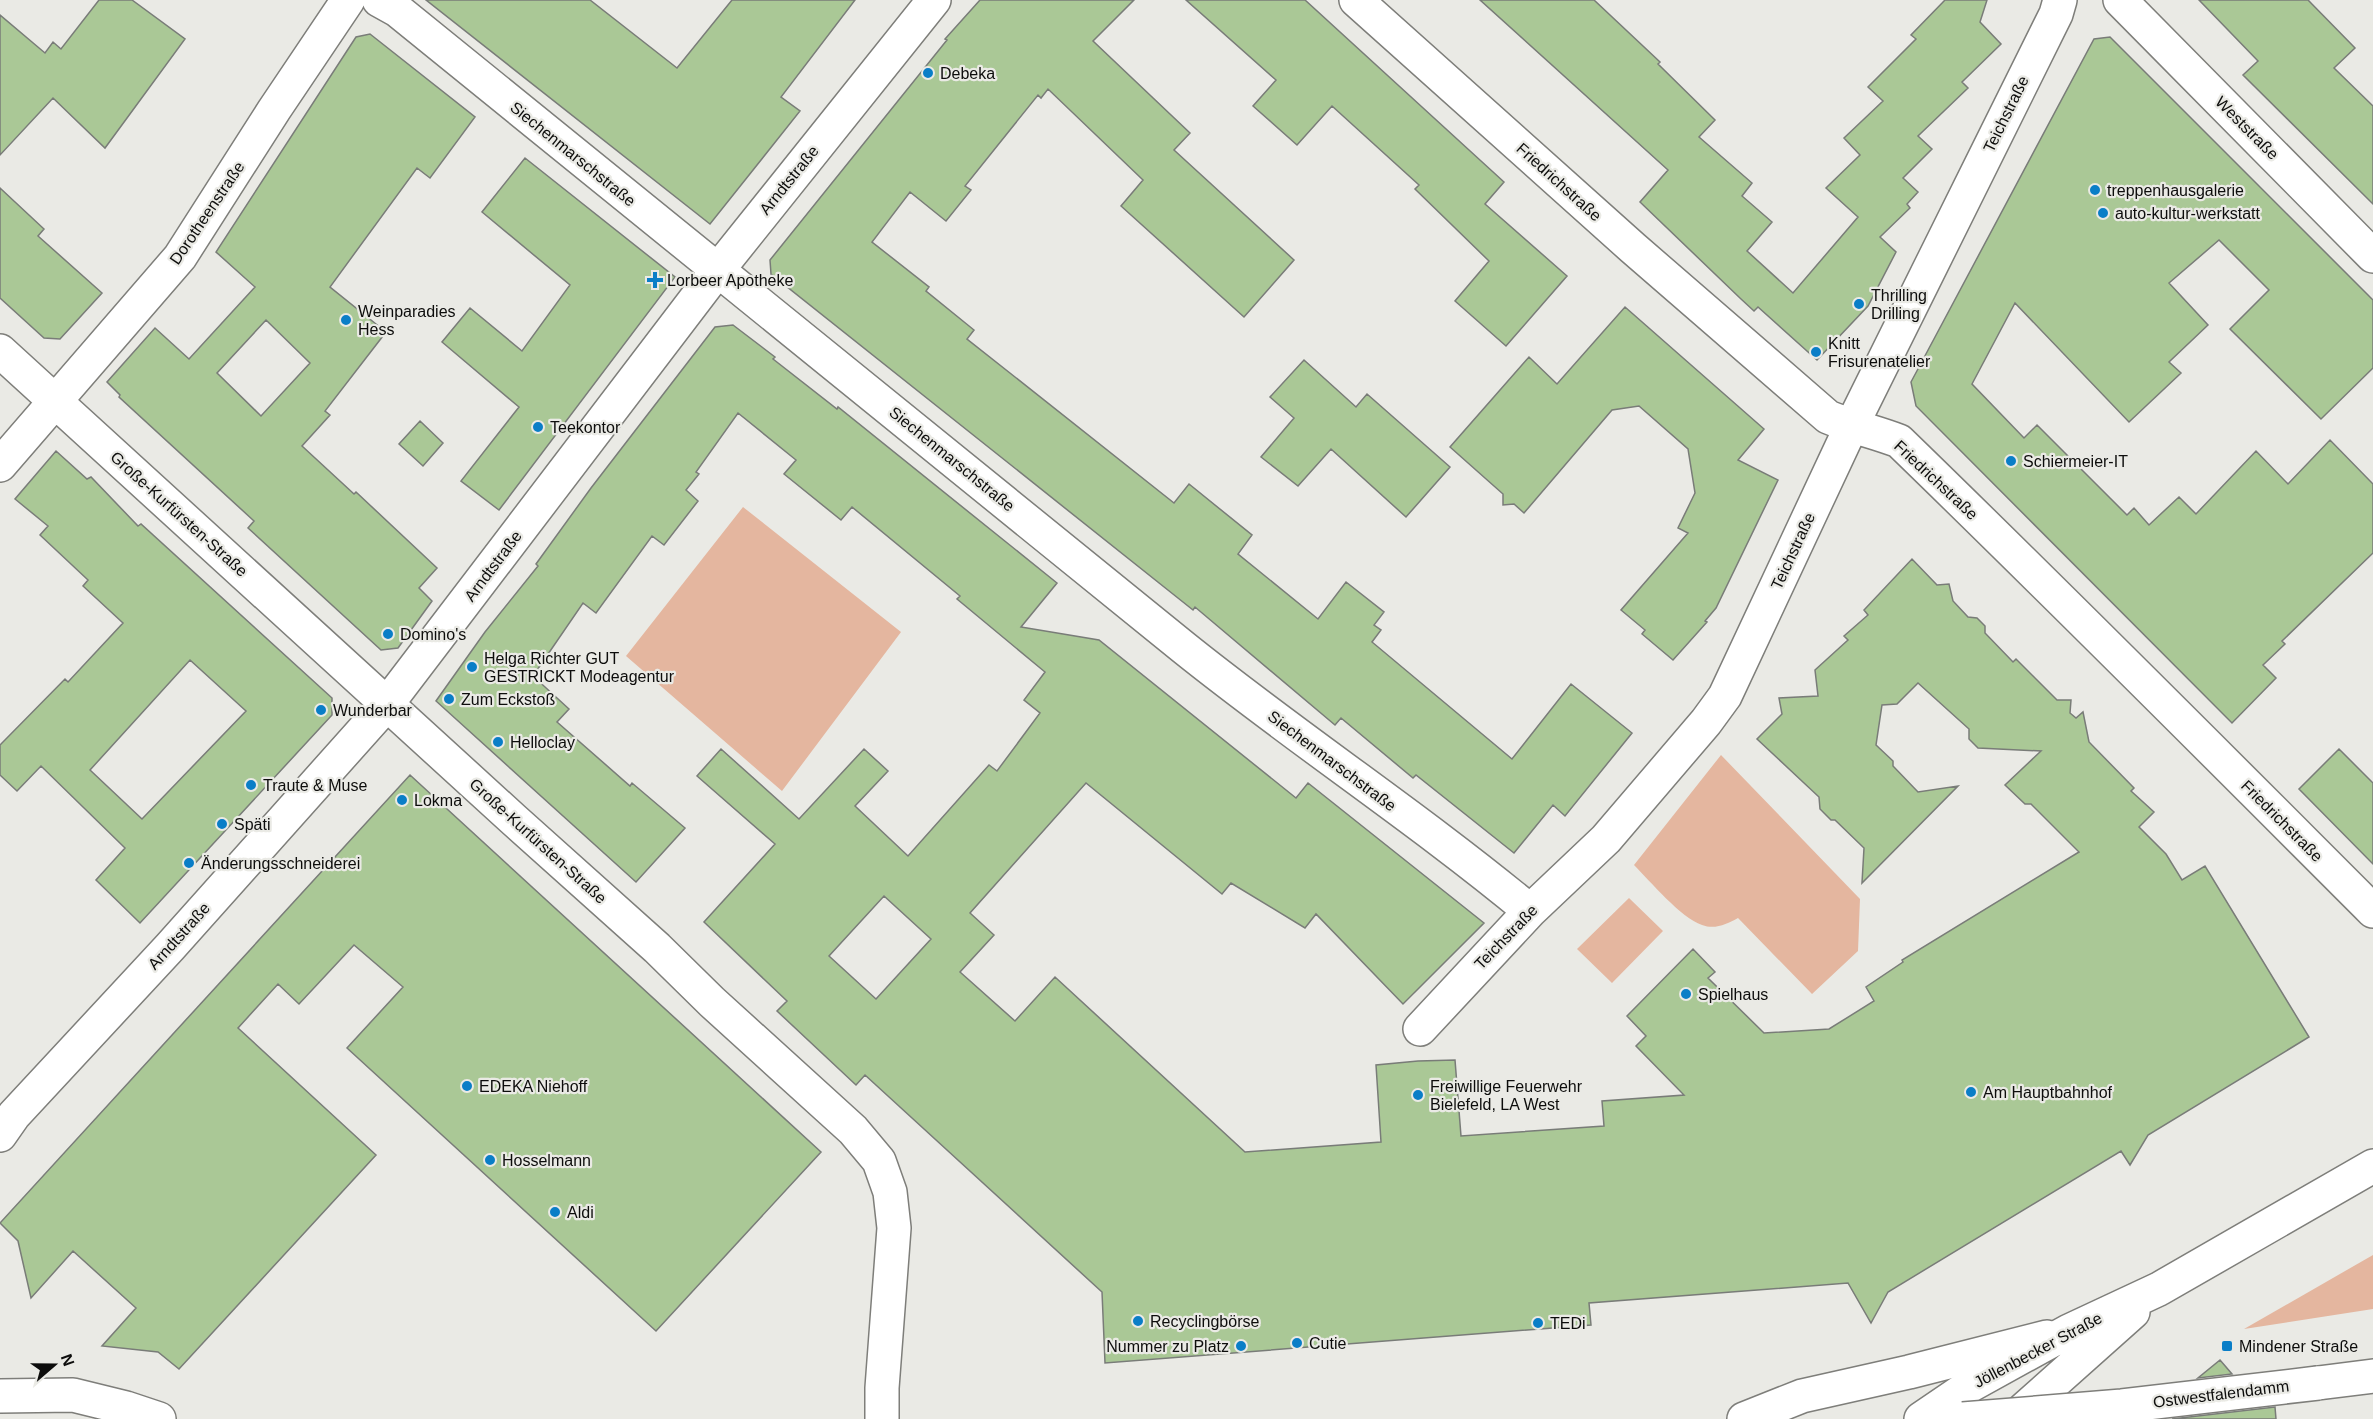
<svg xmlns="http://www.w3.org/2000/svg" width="2373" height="1419" viewBox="0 0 2373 1419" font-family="Arial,sans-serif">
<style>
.green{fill:#e4b69f}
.building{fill:#aac896;stroke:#797c78;stroke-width:1.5;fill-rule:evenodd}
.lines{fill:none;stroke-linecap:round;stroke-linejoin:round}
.minor-casing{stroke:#7e7e7a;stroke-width:36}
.tertiary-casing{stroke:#7e7e7a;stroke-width:36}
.secondary-casing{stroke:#7e7e7a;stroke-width:36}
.trunk-casing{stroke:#7e7e7a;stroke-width:36}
.minor{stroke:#fff;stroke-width:33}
.tertiary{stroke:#fff;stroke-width:33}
.secondary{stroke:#fff;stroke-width:33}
.trunk{stroke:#fff;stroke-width:33}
.trunk-bridge-casing{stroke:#7e7e7a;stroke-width:36;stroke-linecap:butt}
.trunk-bridge{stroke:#fff;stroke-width:33}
.poi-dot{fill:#0a7ec7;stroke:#eaeae5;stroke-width:2}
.labels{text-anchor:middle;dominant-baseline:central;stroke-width:4.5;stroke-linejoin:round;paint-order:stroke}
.poi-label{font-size:16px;fill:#0d0d0c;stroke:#eaeae5;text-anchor:start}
.street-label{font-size:16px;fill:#0d0d0c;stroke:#eaeae5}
</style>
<rect width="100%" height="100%" fill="#eaeae5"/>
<!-- green -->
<path class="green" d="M 743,507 L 901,632 L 782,791 L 626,656 Z
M 1721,755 L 1860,899 L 1858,951 L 1812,994 L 1738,918 C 1727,924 1715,930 1702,925 C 1681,918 1650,881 1634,865 Z
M 1629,898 L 1663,931 L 1612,983 L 1577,949 Z
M 2373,1255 L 2373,1309 L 2244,1329 Z"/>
<!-- building -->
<path class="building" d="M 99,0 L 132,0 L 185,39 L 105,148 L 53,98 L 0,155 L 0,15 L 45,53 L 53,42 L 61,49 Z
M 426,0 L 590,0 L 677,68 L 732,0 L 855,0 L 781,97 L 800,111 L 710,224 Z
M 980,0 L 1134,0 L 1093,41 L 1190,133 L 1174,150 L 1294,260 L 1244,317 L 1121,206 L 1143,180 L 1048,89 L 1041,98 L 1038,95 L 965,186 L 971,190 L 946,221 L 910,192 L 872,242 L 929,287 L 926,291 L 974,330 L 967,339 L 1174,503 L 1189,484 L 1252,535 L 1238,554 L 1318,619 L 1346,582 L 1384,612 L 1374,625 L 1381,630 L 1372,642 L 1512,759 L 1571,684 L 1632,733 L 1565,816 L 1553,805 L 1514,853 L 1416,775 L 1413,778 L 1341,718 L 1335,725 L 1195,607 L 1193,610 L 771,274 L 770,260 L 947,40 L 945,39 Z
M 1186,0 L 1305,0 L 1504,182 L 1485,204 L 1567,276 L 1506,346 L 1455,301 L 1489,261 L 1415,189 L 1419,185 L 1332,106 L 1297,145 L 1253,106 L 1276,80 Z
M 1480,0 L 1594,0 L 1660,62 L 1658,64 L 1715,120 L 1699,137 L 1752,183 L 1742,196 L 1772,222 L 1747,251 L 1793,293 L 1858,217 L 1826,188 L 1860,155 L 1844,138 L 1883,101 L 1868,87 L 1916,39 L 1911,35 L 1945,0 L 1987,0 L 1980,22 L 2001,44 L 1962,82 L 1968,88 L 1918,136 L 1932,149 L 1903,178 L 1918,192 L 1907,204 L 1910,208 L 1880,237 L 1896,252 L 1868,306 L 1817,360 L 1758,307 L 1754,311 L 1741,299 L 1640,202 L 1668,170 Z
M 2199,0 L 2308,0 L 2355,48 L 2334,68 L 2373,106 L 2373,204 L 2243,75 L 2258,61 Z
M 370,34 L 475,117 L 430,178 L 417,168 L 330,287 L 386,332 L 325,411 L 330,415 L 302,446 L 354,494 L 356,492 L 437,568 L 419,588 L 432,601 L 398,648 L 381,650 L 248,528 L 254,521 L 119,397 L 120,395 L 107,382 L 155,328 L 189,359 L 255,287 L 216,252 L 356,37 ZM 266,320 L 310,363 L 261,416 L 217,373 Z
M 2110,37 L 2373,300 L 2373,368 L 2321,419 L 2230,329 L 2269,290 L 2219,240 L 2169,283 L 2208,325 L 2169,362 L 2181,373 L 2129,422 L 2015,303 L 1972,384 L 2024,438 L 2037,425 L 2127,515 L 2134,508 L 2149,525 L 2179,497 L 2196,514 L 2256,451 L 2288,484 L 2330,440 L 2373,484 L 2373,553 L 2282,641 L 2285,644 L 2263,665 L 2276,678 L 2232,723 L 1916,406 L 1911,382 L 2094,39 Z
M 525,158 L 675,277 L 499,510 L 461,481 L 519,407 L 442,342 L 470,308 L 522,351 L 570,285 L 482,212 Z
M 0,188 L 44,229 L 38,236 L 102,293 L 60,339 L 44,338 L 0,298 Z
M 1625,307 L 1764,429 L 1738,460 L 1778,480 L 1716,608 L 1705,621 L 1707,622 L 1673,660 L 1642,634 L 1645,630 L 1621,610 L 1688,533 L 1678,528 L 1695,493 L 1688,449 L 1639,406 L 1612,410 L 1524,513 L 1514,504 L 1503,505 L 1503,494 L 1450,447 L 1529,357 L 1557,384 Z
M 733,325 L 775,357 L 773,359 L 837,409 L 838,407 L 1057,583 L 1021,627 L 1099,640 L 1296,798 L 1308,783 L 1484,923 L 1403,1004 L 1316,914 L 1305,928 L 1231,883 L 1222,894 L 1086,783 L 970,913 L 994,935 L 960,972 L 1015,1021 L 1055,977 L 1245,1152 L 1381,1142 L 1376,1065 L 1418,1061 L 1455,1060 L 1461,1136 L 1604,1126 L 1602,1101 L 1684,1095 L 1636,1046 L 1646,1036 L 1627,1016 L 1693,949 L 1715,972 L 1708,978 L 1764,1033 L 1829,1029 L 1874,1001 L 1866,987 L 1903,962 L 1902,960 L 2079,852 L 2031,804 L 2025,804 L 2005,785 L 2041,751 L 1978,748 L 1969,739 L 1969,729 L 1918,683 L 1897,704 L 1882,705 L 1876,745 L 1893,761 L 1893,766 L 1918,792 L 1958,786 L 1862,883 L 1864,848 L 1835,820 L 1831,820 L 1820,809 L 1819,797 L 1757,739 L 1782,714 L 1779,698 L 1818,696 L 1815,670 L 1848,640 L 1844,636 L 1868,615 L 1864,610 L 1912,559 L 1937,585 L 1949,584 L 1953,601 L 1968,617 L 1977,618 L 1985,626 L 1985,633 L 2013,662 L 2016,659 L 2057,700 L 2071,700 L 2070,713 L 2076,718 L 2083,712 L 2089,742 L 2134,788 L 2131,791 L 2154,812 L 2139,827 L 2166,854 L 2182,880 L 2205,866 L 2309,1037 L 2148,1135 L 2130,1165 L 2121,1151 L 1888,1292 L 1871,1323 L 1848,1283 L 1589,1303 L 1591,1325 L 1105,1363 L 1102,1292 L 865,1075 L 856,1085 L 777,1011 L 787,1001 L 704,922 L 775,844 L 697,776 L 721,749 L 799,819 L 864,749 L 888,771 L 855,806 L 908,856 L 989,765 L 997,771 L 1040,713 L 1024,700 L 1045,672 L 957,599 L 960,596 L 852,507 L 841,520 L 784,474 L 796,460 L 738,413 L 696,472 L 699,474 L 686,490 L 698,501 L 664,545 L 652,536 L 596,613 L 583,603 L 533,676 L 569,709 L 557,722 L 630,786 L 632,783 L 685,828 L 636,882 L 436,701 L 485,632 L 538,566 L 536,564 L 591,488 L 715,327 ZM 884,896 L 931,939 L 876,999 L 829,956 Z
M 1304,360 L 1356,407 L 1367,394 L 1450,467 L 1406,517 L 1331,449 L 1298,486 L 1261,457 L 1294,418 L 1270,397 Z
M 420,421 L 443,443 L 423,466 L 399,444 Z
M 56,451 L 87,479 L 91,477 L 138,526 L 141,524 L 332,698 L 332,715 L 140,923 L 96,880 L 125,848 L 41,766 L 17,791 L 0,775 L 0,745 L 65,679 L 68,682 L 123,623 L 83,586 L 88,580 L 40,535 L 48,526 L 15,499 ZM 190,660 L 246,711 L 142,819 L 90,770 Z
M 2339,749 L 2373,783 L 2373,864 L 2299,789 Z
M 410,775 L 821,1152 L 656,1331 L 347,1048 L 403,987 L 354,945 L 299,1004 L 278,984 L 238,1028 L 376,1155 L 179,1369 L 158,1352 L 102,1346 L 136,1308 L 73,1251 L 31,1298 L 18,1241 L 0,1223 Z
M 2220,1360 L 2232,1374 L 2198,1378 Z
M 2275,1407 L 2276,1419 L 2172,1419 Z"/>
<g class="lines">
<!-- minor casing -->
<g class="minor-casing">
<path id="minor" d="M 379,0 L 397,10 C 658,223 921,434 1183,647 C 1296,738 1418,818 1530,911
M 1356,0 L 1633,248 L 1828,417 C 1852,427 1876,432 1899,441 C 2059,596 2216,754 2373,911
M 2120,0 L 2373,256
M 0,351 L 513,819 L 657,948 L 712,1002 L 853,1130 L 879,1161 L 890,1192 L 894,1228 L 882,1388 L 882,1419
M 0,465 L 180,257 L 274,110 L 348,0
M 1420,1029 L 1530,911 L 1606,839 L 1706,722 L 1725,696 L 1851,427 L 2056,14 L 2060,0
M 0,1135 L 14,1115 L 170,947 L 387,704 L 717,271 L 934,0"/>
</g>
<!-- tertiary casing -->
<g class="tertiary-casing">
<path id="tertiary" d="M 0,1396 L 73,1395 L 126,1408 L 159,1419
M 1744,1419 L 1802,1396 L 1909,1372 L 2047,1337"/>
</g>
<!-- secondary casing -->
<g class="secondary-casing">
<path id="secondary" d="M 1921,1419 L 1971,1385 L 2069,1331 L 2159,1289 L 2373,1166
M 2013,1419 L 2133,1312"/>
</g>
<!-- trunk casing -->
<g class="trunk-casing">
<path id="trunk" d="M 2318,1383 L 2373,1376"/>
</g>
<!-- minor -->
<use href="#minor" class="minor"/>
<!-- tertiary -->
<use href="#tertiary" class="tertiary"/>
<!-- secondary -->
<use href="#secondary" class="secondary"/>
<!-- trunk -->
<use href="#trunk" class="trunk"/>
<!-- trunk-bridge casing -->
<g class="trunk-bridge-casing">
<path id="trunk-bridge" d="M 1963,1419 L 2122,1406 L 2318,1383"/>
</g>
<!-- trunk-bridge -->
<use href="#trunk-bridge" class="trunk-bridge"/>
</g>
<!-- markers -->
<g class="poi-dot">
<circle cx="928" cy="73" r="6"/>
<circle cx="2095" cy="190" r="6"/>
<circle cx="2103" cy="213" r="6"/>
<path d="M652 271h6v6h6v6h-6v6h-6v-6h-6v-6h6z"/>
<circle cx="1859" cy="304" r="6"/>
<circle cx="346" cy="320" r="6"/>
<circle cx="1816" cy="352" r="6"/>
<circle cx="538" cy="427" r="6"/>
<circle cx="2011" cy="461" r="6"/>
<circle cx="388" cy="634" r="6"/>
<circle cx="472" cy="667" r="6"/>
<circle cx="449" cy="699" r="6"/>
<circle cx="321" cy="710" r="6"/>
<circle cx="498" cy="742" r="6"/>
<circle cx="251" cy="785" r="6"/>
<circle cx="402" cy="800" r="6"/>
<circle cx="222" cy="824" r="6"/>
<circle cx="189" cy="863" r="6"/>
<circle cx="1686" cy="994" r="6"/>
<circle cx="467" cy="1086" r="6"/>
<circle cx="1971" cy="1092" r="6"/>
<circle cx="1418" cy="1095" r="6"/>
<circle cx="490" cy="1160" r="6"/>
<circle cx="555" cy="1212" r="6"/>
<circle cx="1138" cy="1321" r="6"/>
<circle cx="1538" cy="1323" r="6"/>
<circle cx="1297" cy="1343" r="6"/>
<circle cx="1241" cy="1346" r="6"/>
<rect x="2221" y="1340" width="12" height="12" rx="3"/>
</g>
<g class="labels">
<!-- poi labels -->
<g class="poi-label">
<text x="940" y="73">Debeka</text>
<text x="2107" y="190">treppenhausgalerie</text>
<text x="2115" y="213">auto-kultur-werkstatt</text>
<text x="667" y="280">Lorbeer Apotheke</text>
<text x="1871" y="295">Thrilling<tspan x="1871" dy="18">Drilling</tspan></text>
<text x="358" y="311">Weinparadies<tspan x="358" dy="18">Hess</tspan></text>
<text x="1828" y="343">Knitt<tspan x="1828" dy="18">Frisurenatelier</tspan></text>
<text x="550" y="427">Teekontor</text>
<text x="2023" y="461">Schiermeier-IT</text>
<text x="400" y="634">Domino's</text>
<text x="484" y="658">Helga Richter GUT<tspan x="484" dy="18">GESTRICKT Modeagentur</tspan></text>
<text x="461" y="699">Zum Eckstoß</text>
<text x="333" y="710">Wunderbar</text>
<text x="510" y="742">Helloclay</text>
<text x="263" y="785">Traute &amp; Muse</text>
<text x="414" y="800">Lokma</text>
<text x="234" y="824">Späti</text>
<text x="201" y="863">Änderungsschneiderei</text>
<text x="1698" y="994">Spielhaus</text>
<text x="479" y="1086">EDEKA Niehoff</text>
<text x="1430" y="1086">Freiwillige Feuerwehr<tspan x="1430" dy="18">Bielefeld, LA West</tspan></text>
<text x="1983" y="1092">Am Hauptbahnhof</text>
<text x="502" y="1160">Hosselmann</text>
<text x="567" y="1212">Aldi</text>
<text x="1150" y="1321">Recyclingbörse</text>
<text x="1550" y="1323">TEDi</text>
<text x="1309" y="1343">Cutie</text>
<text x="1229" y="1346" text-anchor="end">Nummer zu Platz</text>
<text x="2239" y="1346">Mindener Straße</text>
</g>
<!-- street labels -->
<g class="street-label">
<text transform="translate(2006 114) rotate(-64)">Teichstraße</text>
<text transform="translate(2247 128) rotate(45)">Weststraße</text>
<text transform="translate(573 154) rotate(39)">Siechenmarschstraße</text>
<text transform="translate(789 180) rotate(-51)">Arndtstraße</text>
<text transform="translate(1559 182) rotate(42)">Friedrichstraße</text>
<text transform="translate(207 213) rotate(-56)">Dorotheenstraße</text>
<text transform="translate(952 459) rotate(39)">Siechenmarschstraße</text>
<text transform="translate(1936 480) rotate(43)">Friedrichstraße</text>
<text transform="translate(179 514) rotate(42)">Große-Kurfürsten-Straße</text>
<text transform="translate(1793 551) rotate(-65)">Teichstraße</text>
<text transform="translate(493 566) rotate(-53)">Arndtstraße</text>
<text transform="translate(1332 761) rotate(37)">Siechenmarschstraße</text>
<text transform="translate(2282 821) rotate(45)">Friedrichstraße</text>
<text transform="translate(538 841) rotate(42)">Große-Kurfürsten-Straße</text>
<text transform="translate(179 936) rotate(-48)">Arndtstraße</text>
<text transform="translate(1506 937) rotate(-46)">Teichstraße</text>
<text transform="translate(2038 1350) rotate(-28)">Jöllenbecker Straße</text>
<text transform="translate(2221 1394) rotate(-7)">Ostwestfalendamm</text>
</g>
</g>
<!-- north arrow -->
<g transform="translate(54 1365) rotate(70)" stroke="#eaeae5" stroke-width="4.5" paint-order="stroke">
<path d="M0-4.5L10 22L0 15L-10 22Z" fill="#0d0d0c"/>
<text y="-9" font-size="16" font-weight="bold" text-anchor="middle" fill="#0d0d0c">N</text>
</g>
</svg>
